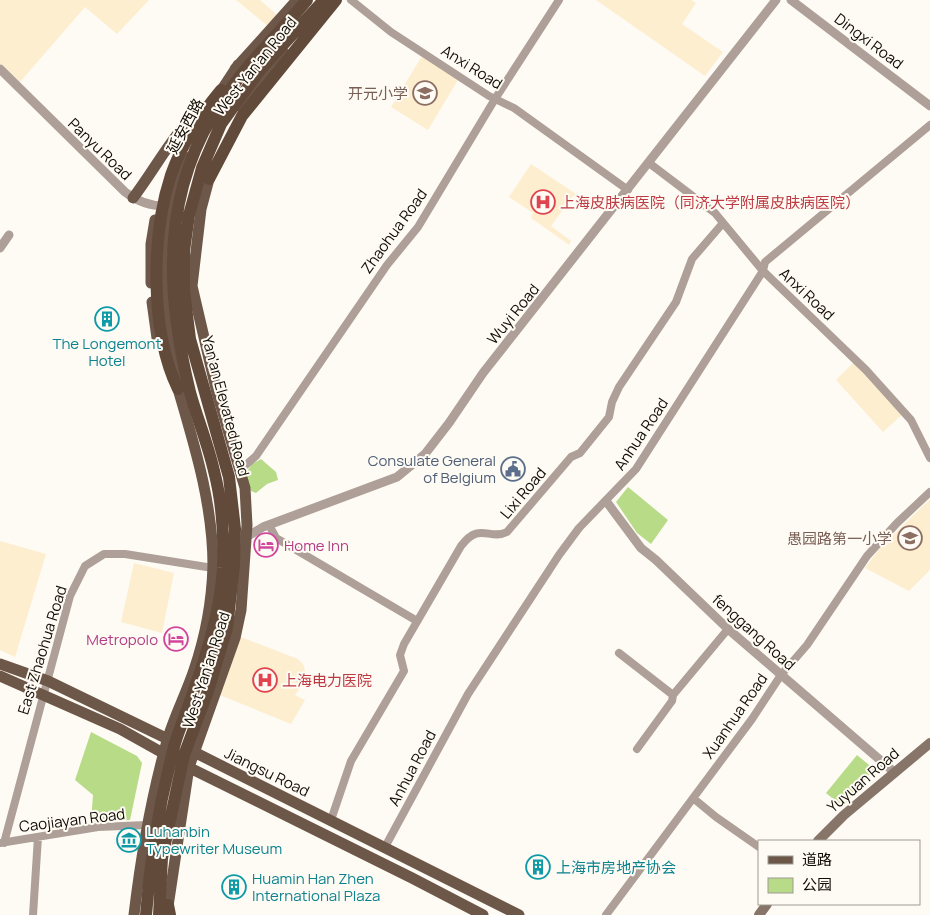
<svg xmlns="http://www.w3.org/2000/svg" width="930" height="915" viewBox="0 0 930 915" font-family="Manrope,'Noto Sans SC',sans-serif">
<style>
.built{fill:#fdeed0}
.green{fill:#b8db87}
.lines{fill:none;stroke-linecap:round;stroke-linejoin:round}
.minor{stroke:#aea098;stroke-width:8}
.tertiary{stroke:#aea098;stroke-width:9}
.secondary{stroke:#887569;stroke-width:10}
.primary{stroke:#6d5749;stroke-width:11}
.trunk{stroke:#624a3b;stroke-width:12}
.labels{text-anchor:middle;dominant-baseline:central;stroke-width:4;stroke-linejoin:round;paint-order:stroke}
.street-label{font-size:15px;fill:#110c03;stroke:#fefbf4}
.education-label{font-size:15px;fill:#785e54;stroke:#fefbf4;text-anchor:end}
.health-label{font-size:15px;fill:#be3a42;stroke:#fefbf4;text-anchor:start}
.culture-label{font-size:15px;fill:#0d838f;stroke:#fefbf4;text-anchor:start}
.service-label{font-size:15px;fill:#4e5e75;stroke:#fefbf4;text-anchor:end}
.hotel-label{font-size:15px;fill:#b23c85;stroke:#fefbf4;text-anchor:start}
</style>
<rect width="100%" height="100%" fill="#fefbf4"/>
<!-- built -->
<path class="built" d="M 0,0 L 149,0 L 117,34 L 85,7 L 20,82 L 0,64 Z
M 236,0 L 260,0 L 277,15 L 268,26 Z
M 596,0 L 691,0 L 696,3 L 682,24 L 723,52 L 705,76 Z
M 422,56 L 459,78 L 428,130 L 391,107 Z
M 531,164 L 597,208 L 594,211 L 573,196 L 551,226 L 571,241 L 569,245 L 531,218 L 533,213 L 509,197 Z
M 854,362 L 903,414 L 883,432 L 836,380 Z
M 930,499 L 930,570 L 909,591 L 865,568 L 880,548 Z
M 0,541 L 46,554 L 15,657 L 0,650 Z
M 134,563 L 174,573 L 162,633 L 121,622 Z
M 241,637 L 298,659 L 303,664 L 305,670 L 303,684 L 295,695 L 305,700 L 291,724 L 220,695 Z"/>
<!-- green -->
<path class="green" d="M 261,459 L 276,472 L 278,480 L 267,484 L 256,493 L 251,491 L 245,474 L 252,464 Z
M 628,487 L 668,520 L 651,544 L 637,533 L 616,502 Z
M 91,732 L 137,756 L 142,763 L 130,820 L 91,822 L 93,795 L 75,780 Z
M 857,755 L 874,769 L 843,807 L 826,793 Z"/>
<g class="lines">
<!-- minor -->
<path class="minor" d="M 351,0 L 391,32 L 489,96 L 514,108 L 628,190
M 649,163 L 715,213 L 763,271 L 866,370 L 911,420 L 930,458
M 240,470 L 256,456 L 387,265 L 418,227 L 495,99 L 559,0
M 269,525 L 276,538 L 417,621
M 619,653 L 673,695
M 637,749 L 672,701 L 673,695 L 728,629
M 693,798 L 716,817 L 759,847
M 331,820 L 351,761 L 404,671 L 400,655 L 404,644 L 461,546 C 480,521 489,541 507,532 L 571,457 L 580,453 L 609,417 L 612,402 L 619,387 L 676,302 L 692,259 L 723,223
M 0,843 L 98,827 L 147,825
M 4,843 L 70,596 L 85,566 L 104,554 L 125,554 L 213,568
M 385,847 L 468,694 L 559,555 L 579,528 L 636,469 L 763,271 L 765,262 L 930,125
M 33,915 L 38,837
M 606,915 L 752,719 L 781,675 L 807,645 L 867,556 L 897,523 L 930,492"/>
<!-- tertiary -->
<path class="tertiary" d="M 791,0 L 930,106
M 0,69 L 125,192 C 138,202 152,207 169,206
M 0,248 L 9,235
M 606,501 L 641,548 L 656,560 L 728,629 L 894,772
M 243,539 L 263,527 L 397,477 L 425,454 L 449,423 L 483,373 L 776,0"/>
<!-- secondary -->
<path class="secondary" d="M 818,841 L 844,815 L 930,743
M 759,915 L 767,904"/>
<!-- primary -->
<path class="primary" d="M 235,69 L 297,0
M 217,97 L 238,65
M 241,107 L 284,53
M 133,198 C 156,168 174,131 203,107
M 151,283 L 151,244 L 155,220
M 152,302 L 157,338
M 0,664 L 48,681 L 174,742
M 0,676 L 120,729 L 170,757
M 188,749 L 519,915
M 184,765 L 412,878 L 483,915
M 167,913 L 189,767 L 235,638 L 241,610 L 247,525 L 245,488 L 217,393 L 192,286 L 201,209 L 209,179 L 209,171
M 134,915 C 141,856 151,798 167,741 C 174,717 186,694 194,670 C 205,638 212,600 213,566 C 213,505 195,447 178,389 L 179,374 L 169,323 L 162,255 L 170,206 L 185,157"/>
<!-- trunk -->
<path class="trunk" d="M 209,179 L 242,116 L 336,0
M 178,389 C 150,331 151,236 171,175 C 182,144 200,115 221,90
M 168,905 L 170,915
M 146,915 C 150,860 159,805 173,751 C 176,737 182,724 187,710 C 203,665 220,617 223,568 C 224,537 222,501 214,471 C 208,444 197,418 190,392 C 165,291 161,190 222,101 C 246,65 279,33 307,0
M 159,915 L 162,858 L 184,755 L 208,691 L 227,628 L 234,565 L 235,529 L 229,477 L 190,339 L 184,291 L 184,251 L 189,215 L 202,168 L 221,124 L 260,70 L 324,0"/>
</g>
<!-- icons -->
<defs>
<g id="school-ring" transform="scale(1.25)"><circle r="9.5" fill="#fefbf4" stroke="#8d6e63" stroke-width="1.5"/><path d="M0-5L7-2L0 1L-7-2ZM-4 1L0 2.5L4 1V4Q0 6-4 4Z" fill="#8d6e63"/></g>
<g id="hospital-ring" transform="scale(1.25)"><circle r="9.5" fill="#fefbf4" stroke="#e0444e" stroke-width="1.5"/><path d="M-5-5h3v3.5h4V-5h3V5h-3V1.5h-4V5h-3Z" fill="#e0444e"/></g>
<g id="building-ring" transform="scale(1.25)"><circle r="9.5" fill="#fefbf4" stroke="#0f9aa8" stroke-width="1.5"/><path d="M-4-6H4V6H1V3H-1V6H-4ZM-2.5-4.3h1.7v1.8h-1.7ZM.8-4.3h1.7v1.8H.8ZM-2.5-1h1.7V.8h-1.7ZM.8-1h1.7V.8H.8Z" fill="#0f9aa8"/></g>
<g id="civic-ring" transform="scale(1.25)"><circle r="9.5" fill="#fefbf4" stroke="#5c6f8a" stroke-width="1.5"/><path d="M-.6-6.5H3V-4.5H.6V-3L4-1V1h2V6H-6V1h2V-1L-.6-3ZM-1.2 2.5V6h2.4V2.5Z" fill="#5c6f8a"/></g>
<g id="hotel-ring" transform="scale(1.25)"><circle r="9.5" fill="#fefbf4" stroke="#d1479c" stroke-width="1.5"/><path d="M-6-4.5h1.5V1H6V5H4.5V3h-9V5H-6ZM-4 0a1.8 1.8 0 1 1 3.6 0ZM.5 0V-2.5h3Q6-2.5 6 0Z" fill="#d1479c"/></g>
<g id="museum-ring" transform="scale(1.25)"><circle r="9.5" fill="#fefbf4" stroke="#0f9aa8" stroke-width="1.5"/><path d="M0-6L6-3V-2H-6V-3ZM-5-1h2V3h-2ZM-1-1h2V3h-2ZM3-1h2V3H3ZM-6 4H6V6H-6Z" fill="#0f9aa8"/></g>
</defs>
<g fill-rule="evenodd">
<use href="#school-ring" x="425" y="93"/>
<use href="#hospital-ring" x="543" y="202"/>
<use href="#building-ring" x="107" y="319"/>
<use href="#civic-ring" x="513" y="469"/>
<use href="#school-ring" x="910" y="538"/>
<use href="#hotel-ring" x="266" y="545"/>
<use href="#hotel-ring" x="176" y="639"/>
<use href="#hospital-ring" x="265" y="680"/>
<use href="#museum-ring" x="129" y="840"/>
<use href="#building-ring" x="538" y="867"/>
<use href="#building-ring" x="234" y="887"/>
</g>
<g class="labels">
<!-- street labels -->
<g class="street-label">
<text transform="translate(869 41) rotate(37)">Dingxi Road</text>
<text transform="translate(255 66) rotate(-51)">West Yan'an Road</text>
<text transform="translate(472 67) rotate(32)">Anxi Road</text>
<text transform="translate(185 126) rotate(-62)">延安西路</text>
<text transform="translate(100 149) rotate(44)">Panyu Road</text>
<text transform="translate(394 231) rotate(-54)">Zhaohua Road</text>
<text transform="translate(807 294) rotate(43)">Anxi Road</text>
<text transform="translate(513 314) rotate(-51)">Wuyi Road</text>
<text transform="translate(226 406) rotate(75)">Yan'an Elevated Road</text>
<text transform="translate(641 434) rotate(-56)">Anhua Road</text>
<text transform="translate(523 493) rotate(-50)">Lixi Road</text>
<text transform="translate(754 632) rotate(42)">fenggang Road</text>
<text transform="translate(42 650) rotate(-73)">East Zhaohua Road</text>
<text transform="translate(206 670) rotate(-72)">West Yan'an Road</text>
<text transform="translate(735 716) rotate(-55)">Xuanhua Road</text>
<text transform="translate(412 768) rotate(-62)">Anhua Road</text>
<text transform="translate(267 772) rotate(26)">Jiangsu Road</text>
<text transform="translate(863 780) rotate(-41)">Yuyuan Road</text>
<text transform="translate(72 820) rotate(-7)">Caojiayan Road</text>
</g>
<!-- education labels -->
<g class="education-label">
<text x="408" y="93">开元小学</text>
<text x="892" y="538">愚园路第一小学</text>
</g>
<!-- health labels -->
<g class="health-label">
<text x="560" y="202">上海皮肤病医院（同济大学附属皮肤病医院）</text>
<text x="282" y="680">上海电力医院</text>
</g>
<!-- culture labels -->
<g class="culture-label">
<text x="107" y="343" text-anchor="middle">The Longemont<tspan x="107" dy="17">Hotel</tspan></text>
<text x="146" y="831">Luhanbin<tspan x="146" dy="17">Typewriter Museum</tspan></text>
<text x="556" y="867">上海市房地产协会</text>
<text x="252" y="878">Huamin Han Zhen<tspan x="252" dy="17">International Plaza</tspan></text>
</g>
<!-- service labels -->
<g class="service-label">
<text x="496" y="460">Consulate General<tspan x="496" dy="17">of Belgium</tspan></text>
</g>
<!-- hotel labels -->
<g class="hotel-label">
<text x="284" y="545">Home Inn</text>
<text x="158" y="639" text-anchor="end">Metropolo</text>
</g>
</g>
<!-- legend -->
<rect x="758" y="840" width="162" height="65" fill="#fefbf4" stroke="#9f9b94"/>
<rect x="768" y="856" width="25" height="8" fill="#6d5749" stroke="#9f9b94"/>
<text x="802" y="865" font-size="15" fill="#110c03">道路</text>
<rect x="768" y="878" width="25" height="15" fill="#b8db87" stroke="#9f9b94"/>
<text x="802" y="890" font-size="15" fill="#110c03">公园</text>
</svg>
